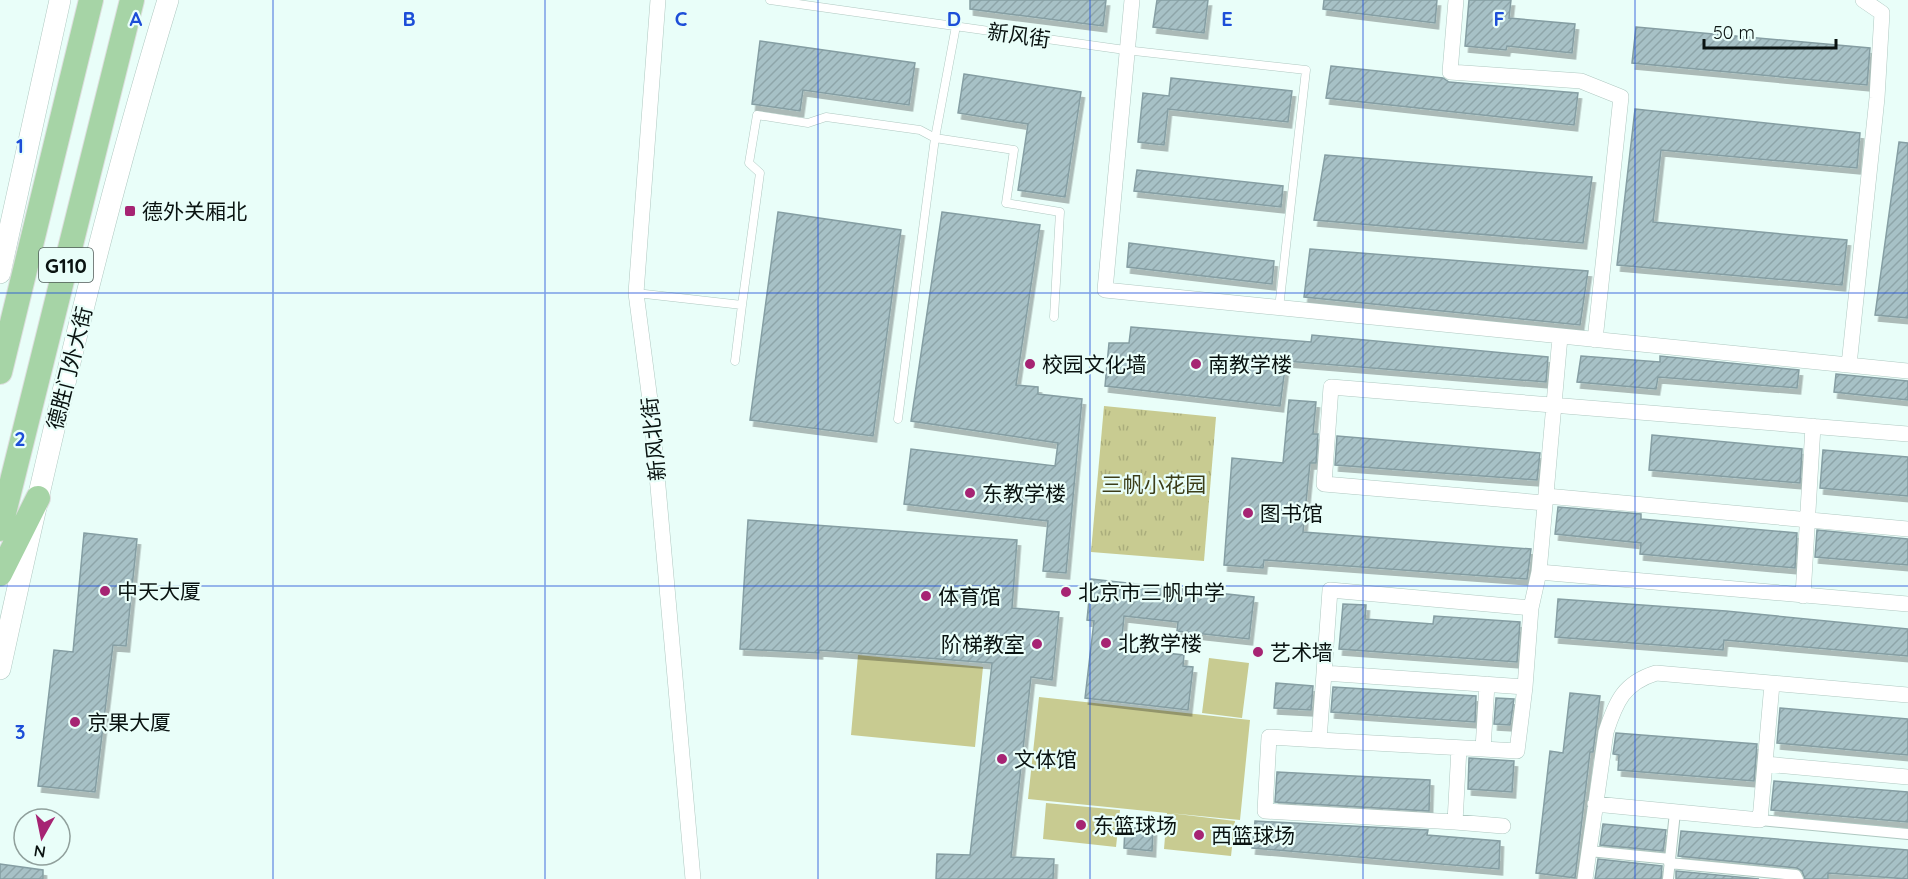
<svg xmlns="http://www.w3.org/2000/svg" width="1908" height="879" viewBox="0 0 1908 879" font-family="Quicksand,'Noto Sans SC',sans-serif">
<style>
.grass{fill:#c8cb91}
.park{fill:url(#park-tufts)}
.building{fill:url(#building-hatch);stroke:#859ea3;stroke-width:1.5;filter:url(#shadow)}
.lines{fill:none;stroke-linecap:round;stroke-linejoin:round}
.service-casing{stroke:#afc8c1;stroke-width:9}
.pedestrian-casing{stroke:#afc8c1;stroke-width:12}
.minor-casing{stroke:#afc8c1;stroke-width:16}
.secondary-casing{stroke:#afc8c1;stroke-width:22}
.trunk-casing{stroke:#dddede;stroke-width:26}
.service{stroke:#fff;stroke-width:8}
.pedestrian{stroke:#fff;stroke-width:10}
.minor{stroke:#fff;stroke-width:15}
.secondary{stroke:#fff;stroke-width:21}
.trunk{stroke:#a6d4a6;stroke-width:24}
.grid{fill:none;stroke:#1d4ed8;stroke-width:1.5;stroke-opacity:0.55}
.poi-dot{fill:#a62473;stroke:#e9fef9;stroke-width:2}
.labels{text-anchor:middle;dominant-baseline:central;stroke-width:4.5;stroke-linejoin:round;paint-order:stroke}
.shield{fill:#e9fef9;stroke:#4d5a57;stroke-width:1.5}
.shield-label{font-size:20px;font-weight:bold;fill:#0a1311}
.street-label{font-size:21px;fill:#0a1311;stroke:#e9fef9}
.poi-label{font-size:21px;fill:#0a1311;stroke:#e9fef9;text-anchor:start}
.park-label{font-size:21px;fill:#3c3d19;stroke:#e9fef9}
.grid-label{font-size:20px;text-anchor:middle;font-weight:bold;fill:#1d4ed8;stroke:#e9fef9;stroke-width:4.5;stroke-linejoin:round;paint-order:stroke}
</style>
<defs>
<pattern id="park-tufts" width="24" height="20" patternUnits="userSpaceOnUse" patternTransform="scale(1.5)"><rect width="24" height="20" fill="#c8cb91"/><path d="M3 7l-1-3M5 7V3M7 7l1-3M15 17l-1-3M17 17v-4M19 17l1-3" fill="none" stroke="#aaad7c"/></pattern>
<pattern id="building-hatch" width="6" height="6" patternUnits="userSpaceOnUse" patternTransform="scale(1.5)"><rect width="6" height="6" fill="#a7c1c6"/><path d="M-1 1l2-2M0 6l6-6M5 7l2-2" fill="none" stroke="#8ea5a9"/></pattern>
<filter id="shadow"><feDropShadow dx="3.5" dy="6" stdDeviation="0" flood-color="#0004"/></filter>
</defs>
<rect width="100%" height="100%" fill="#e9fef9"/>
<!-- grass -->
<path class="grass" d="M 858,655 L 983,667 L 975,747 L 851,735 Z
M 1209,658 L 1249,663 L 1242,718 L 1202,713 Z
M 1039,697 L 1250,720 L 1240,820 L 1169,813 L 1235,821 L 1231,856 L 1164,849 L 1167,813 L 1028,799 Z
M 1046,803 L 1120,810 L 1116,847 L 1043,839 Z"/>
<!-- park -->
<path class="park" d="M 1104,406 L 1216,417 L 1204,561 L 1091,552 Z"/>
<!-- building -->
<path class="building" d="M 970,0 L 1106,0 L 1103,26 L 970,9 Z
M 1157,0 L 1208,0 L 1204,33 L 1153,27 Z
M 1324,0 L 1437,0 L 1435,23 L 1323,9 Z
M 1469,0 L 1511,0 L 1509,18 L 1575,24 L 1572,53 L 1507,46 L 1506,50 L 1465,46 Z
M 1636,27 L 1870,48 L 1867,85 L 1632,63 Z
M 760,41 L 915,63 L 909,105 L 803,90 L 800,111 L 752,104 Z
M 1331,66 L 1443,78 L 1449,82 L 1578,93 L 1574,125 L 1326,98 Z
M 964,74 L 1081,92 L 1065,197 L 1018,190 L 1028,124 L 958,113 Z
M 1171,78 L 1292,91 L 1288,122 L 1168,109 L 1164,145 L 1138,142 L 1143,93 L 1169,96 Z
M 1635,109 L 1860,133 L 1857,168 L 1661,150 L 1653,222 L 1847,240 L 1842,285 L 1617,265 Z
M 1899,142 L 1908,143 L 1908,318 L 1875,315 Z
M 1325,155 L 1592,177 L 1583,243 L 1314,220 Z
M 1137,170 L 1283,186 L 1281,207 L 1134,191 Z
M 778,212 L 901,230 L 873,436 L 750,420 Z
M 942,212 L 1040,225 L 1016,385 L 1038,387 L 1038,394 L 1082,399 L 1066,573 L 1043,571 L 1048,521 L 904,504 L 911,449 L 1055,466 L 1058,443 L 911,421 Z
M 1129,243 L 1274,261 L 1272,284 L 1127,267 Z
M 1310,249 L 1588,271 L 1580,325 L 1304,297 Z
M 1131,327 L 1311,342 L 1312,335 L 1548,357 L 1546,382 L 1286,361 L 1280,406 L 1105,386 L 1109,343 L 1129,343 Z
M 1581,356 L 1660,362 L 1660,356 L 1799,370 L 1797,388 L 1658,377 L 1656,389 L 1577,382 Z
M 1836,374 L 1908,381 L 1908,400 L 1834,392 Z
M 1289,400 L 1316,402 L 1313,434 L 1318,434 L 1316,463 L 1310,463 L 1303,532 L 1531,549 L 1527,579 L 1264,560 L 1263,568 L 1224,565 L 1232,458 L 1283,463 Z
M 1652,435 L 1802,449 L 1800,483 L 1649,470 Z
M 1337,436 L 1540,453 L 1537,480 L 1335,465 Z
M 1823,450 L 1908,457 L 1908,496 L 1820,488 Z
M 1558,507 L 1641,514 L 1641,519 L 1797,533 L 1795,568 L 1640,554 L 1641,543 L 1555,534 Z
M 748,520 L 1017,540 L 1012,608 L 1059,612 L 1052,680 L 1031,677 L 1011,857 L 1054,859 L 1053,879 L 936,879 L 937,854 L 970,855 L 992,663 L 819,650 L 819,653 L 740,649 Z
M 1817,530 L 1908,539 L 1908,565 L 1815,557 Z
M 84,533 L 137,539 L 126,646 L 113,645 L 95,792 L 38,786 L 54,650 L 73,652 Z
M 1091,579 L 1254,597 L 1249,639 L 1177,631 L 1178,622 L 1124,616 L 1121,648 L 1184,655 L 1183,666 L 1193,667 L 1188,710 L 1085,698 L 1094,621 L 1087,620 Z
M 1558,599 L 1726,611 L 1908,629 L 1908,656 L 1724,640 L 1723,650 L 1555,637 Z
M 1343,604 L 1366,605 L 1365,619 L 1433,624 L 1434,616 L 1520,622 L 1517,662 L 1339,649 Z
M 1276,683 L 1313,686 L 1311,710 L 1274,708 Z
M 1333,687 L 1476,696 L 1475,722 L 1331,712 Z
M 1570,693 L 1600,696 L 1593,752 L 1590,752 L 1575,878 L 1536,873 L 1550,751 L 1563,753 Z
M 1496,698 L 1514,699 L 1510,725 L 1494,724 Z
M 1780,708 L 1908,719 L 1908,755 L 1777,743 Z
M 1616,733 L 1757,744 L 1754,781 L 1618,770 L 1619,755 L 1613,754 Z
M 1469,758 L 1514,761 L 1512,792 L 1468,789 Z
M 1277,772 L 1430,780 L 1429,811 L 1275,802 Z
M 1774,781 L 1908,792 L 1908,822 L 1771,810 Z
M 1255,821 L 1428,830 L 1427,835 L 1500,841 L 1499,869 L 1252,848 Z
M 1603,824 L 1666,830 L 1663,851 L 1600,845 Z
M 1125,827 L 1153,830 L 1152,851 L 1124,848 Z
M 1681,831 L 1908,850 L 1908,879 L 1828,873 L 1828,879 L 1805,879 L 1802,871 L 1797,868 L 1678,856 Z
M 1598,859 L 1662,866 L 1661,879 L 1595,879 Z
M 0,864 L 43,870 L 43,879 L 0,879 Z
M 1676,871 L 1759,879 L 1676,879 Z"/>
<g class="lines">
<!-- service casing -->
<g class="service-casing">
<path id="service" d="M 770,0 L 1125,50 L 1306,70 L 1279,308
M 636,293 L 742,305 L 735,361
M 742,305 L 760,173 L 749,163 L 757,115 L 808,123 L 826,117 L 920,130 L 935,138 L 1014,150 L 1006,203 L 1060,212 L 1054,317
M 898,419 L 935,138 L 956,26"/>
</g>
<!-- pedestrian casing -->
<g class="pedestrian-casing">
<path id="pedestrian" d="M 1760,820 L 1908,834
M 1589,851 L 1670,859
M 1669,863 L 1796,875 L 1798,879
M 1668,879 L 1675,812"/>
</g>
<!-- minor casing -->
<g class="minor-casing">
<path id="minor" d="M 658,0 L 636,293 L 651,408 L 693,879
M 1132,0 L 1105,290 L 1908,371
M 1456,0 L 1450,72 L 1581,81 L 1621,97 L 1595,340
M 1560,337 L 1539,572 L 1908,604
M 1849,365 L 1877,98 L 1882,13 L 1863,0
M 1546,496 L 1908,529
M 1545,503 L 1324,484 L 1331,387 L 1908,434
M 1803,596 L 1813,426
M 1531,608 L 1330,590 L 1324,673 L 1525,687 L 1531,608 L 1539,572
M 1324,673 L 1319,740 L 1483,749 L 1487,684
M 1319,740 L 1269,737 L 1265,811 L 1455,822 L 1459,748
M 1483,749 L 1517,751 L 1525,687
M 1765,764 L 1908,777
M 1595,804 L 1760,820 L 1772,684
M 1455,822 L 1503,826
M 1585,879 L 1606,732 C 1616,701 1624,683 1656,673 L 1908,695"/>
</g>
<!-- secondary casing -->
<g class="secondary-casing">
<path id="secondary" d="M 0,273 L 60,0
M 0,669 C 49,444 101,220 168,0"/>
</g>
<!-- trunk casing -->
<g class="trunk-casing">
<path id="trunk" d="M 0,372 L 91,0
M 0,529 L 132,0
M 0,574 L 38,498"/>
</g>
<!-- service -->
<use href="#service" class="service"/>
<!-- pedestrian -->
<use href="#pedestrian" class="pedestrian"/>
<!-- minor -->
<use href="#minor" class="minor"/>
<!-- secondary -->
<use href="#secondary" class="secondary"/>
<!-- trunk -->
<use href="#trunk" class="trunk"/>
</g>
<!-- grid -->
<path class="grid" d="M 273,0 L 273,879M 545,0 L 545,879M 818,0 L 818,879M 1090,0 L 1090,879M 1363,0 L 1363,879M 1635,0 L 1635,879M 0,293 L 1908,293M 0,586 L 1908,586"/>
<!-- markers -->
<g class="poi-dot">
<rect x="124" y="205" width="12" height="12" rx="3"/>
<circle cx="1030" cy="364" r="6"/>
<circle cx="1196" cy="364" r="6"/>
<circle cx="970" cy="493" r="6"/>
<circle cx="1248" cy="513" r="6"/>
<circle cx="105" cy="591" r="6"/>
<circle cx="1066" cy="592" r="6"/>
<circle cx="926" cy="596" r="6"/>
<circle cx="1106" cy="643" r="6"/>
<circle cx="1037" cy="644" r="6"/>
<circle cx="1258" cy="652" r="6"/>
<circle cx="75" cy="722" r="6"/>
<circle cx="1002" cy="759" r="6"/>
<circle cx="1081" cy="825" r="6"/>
<circle cx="1199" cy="835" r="6"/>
</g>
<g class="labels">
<!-- shield labels -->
<rect class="shield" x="39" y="248" width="54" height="34" rx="4.5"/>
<g class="shield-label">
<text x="66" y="265">G110</text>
</g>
<!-- street labels -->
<g class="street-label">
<text transform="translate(1019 35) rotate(8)">新风街</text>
<text transform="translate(69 368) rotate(-76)">德胜门外大街</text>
<text transform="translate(653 439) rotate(-96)">新风北街</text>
</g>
<!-- poi labels -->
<g class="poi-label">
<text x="142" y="211">德外关厢北</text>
<text x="1042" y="364">校园文化墙</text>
<text x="1208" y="364">南教学楼</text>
<text x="982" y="493">东教学楼</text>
<text x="1260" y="513">图书馆</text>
<text x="117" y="591">中天大厦</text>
<text x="1078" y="592">北京市三帆中学</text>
<text x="938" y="596">体育馆</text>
<text x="1118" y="643">北教学楼</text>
<text x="1025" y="644" text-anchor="end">阶梯教室</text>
<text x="1270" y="652">艺术墙</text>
<text x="87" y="722">京果大厦</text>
<text x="1014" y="759">文体馆</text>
<text x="1093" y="825">东篮球场</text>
<text x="1211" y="835">西篮球场</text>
</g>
<!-- park labels -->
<g class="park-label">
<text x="1154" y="484">三帆小花园</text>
</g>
</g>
<g class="grid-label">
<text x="136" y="26">A</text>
<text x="409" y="26">B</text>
<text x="681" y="26">C</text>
<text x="954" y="26">D</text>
<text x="1227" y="26">E</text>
<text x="1499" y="26">F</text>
<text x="20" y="153">1</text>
<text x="20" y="446">2</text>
<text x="20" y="739">3</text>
</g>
<!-- north arrow -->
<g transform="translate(42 837) rotate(189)"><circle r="28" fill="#e9fef9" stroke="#90a09c" stroke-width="1.5"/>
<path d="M0-4.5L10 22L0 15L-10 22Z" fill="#a62473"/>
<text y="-9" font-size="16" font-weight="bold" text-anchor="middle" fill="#0a1311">N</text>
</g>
<!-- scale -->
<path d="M1704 39v9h132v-9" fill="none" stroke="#0a1311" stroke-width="3"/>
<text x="1713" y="39" font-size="18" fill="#0a1311" stroke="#e9fef9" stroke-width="4.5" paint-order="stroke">50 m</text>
</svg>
